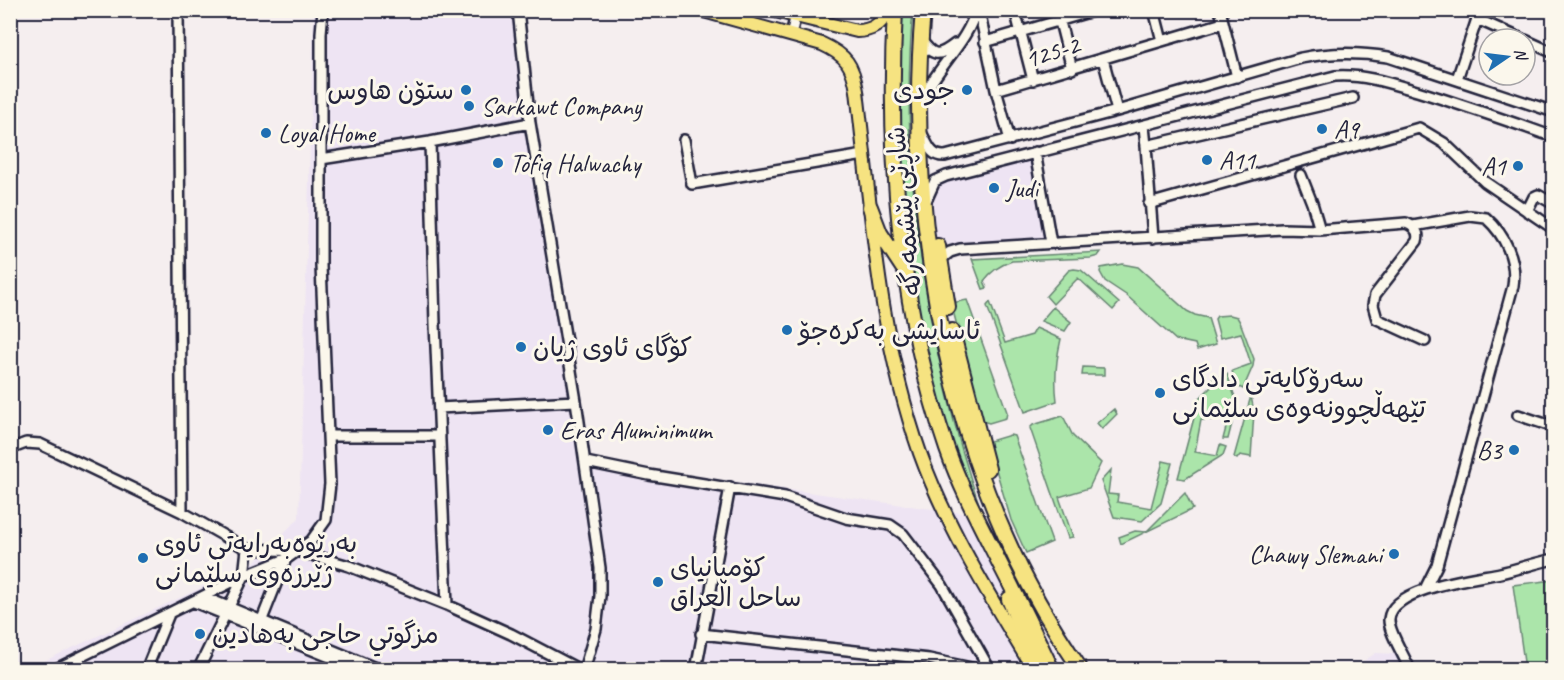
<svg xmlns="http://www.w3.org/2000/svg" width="1564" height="680" viewBox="0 0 1564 680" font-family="Caveat,'Playpen Sans Arabic',sans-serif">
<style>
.built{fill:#eee4f3}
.green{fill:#abe5aa;stroke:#668472;stroke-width:1.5}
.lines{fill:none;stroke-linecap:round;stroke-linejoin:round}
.minor-casing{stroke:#22223b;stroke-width:14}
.major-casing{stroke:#22223b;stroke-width:16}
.highway-casing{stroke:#22223b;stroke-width:18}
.minor{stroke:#fbf7ec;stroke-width:9}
.major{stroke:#f6e381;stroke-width:12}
.highway{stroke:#f6e381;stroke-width:14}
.poi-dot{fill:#1f6fb2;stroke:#fbf7ec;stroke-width:2}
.labels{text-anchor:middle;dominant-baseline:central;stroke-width:6;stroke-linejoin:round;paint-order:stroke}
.street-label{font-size:26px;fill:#22223b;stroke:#fbf7ec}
.poi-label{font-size:26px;fill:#22223b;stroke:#fbf7ec;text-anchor:start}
</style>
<rect width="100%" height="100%" fill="#f5eeef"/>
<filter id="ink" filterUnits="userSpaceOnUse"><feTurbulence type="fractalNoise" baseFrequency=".0167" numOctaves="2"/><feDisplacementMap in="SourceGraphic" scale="12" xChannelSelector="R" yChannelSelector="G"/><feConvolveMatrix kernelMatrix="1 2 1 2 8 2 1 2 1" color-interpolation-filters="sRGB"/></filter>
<g filter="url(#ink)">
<!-- built -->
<path class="built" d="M 314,10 L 518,11 L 527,96 L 586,462 L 984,516 L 1030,607 L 1065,669 L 25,670 L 252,564 L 299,518 Z
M 1035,152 L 1051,243 L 960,249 L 939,258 L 929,190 L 933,184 Z
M 1376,653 L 1397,654 L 1405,669 L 1350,670 Z"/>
<!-- green -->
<path class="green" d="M 902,11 L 913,11 C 898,170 929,359 981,510 L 979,511 C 970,489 959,467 951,444 C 933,391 923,334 914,279 C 901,190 894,100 902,11 Z
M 1101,252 L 1098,256 L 1091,258 L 1012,261 C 1000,265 991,271 984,281 L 987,288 L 983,289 L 972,259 Z
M 1122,264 L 1138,267 L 1187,311 L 1195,315 L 1208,318 L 1216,344 L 1197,350 L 1195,344 L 1176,340 L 1126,295 L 1105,281 L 1100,272 L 1101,268 Z
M 1074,269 L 1081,270 L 1119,303 L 1113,310 L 1078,278 L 1053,304 L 1046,296 L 1069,270 Z
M 967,300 L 1007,412 L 1006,418 L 989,423 L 982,421 L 951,303 Z
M 990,302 L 1005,343 L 1032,335 L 1036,328 L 1061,339 C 1056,360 1054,379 1057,401 L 1025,412 L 987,306 Z
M 1053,307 L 1071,322 L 1065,331 L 1041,321 Z
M 1230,315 L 1237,317 L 1240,322 L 1254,359 L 1253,366 L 1243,389 L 1237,386 L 1232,371 L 1251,364 L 1241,333 L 1220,338 L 1215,319 L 1217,316 Z
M 1083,367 L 1104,368 L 1104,375 L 1082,375 Z
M 1227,374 L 1237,403 L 1228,439 L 1223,439 L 1228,420 L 1223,419 L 1224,413 L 1213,411 L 1212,420 L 1201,420 L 1195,452 L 1217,456 L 1220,445 L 1226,447 L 1223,455 L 1185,479 L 1178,478 L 1199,399 L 1212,386 L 1210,380 Z
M 1251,396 L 1254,412 L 1251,457 L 1240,455 L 1237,459 L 1234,457 Z
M 1114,409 L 1117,414 L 1102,429 L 1097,423 Z
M 1063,416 L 1073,436 L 1101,463 L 1089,488 L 1059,497 L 1073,537 L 1068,538 L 1030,428 L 1033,425 Z
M 1010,435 L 1014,436 L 1052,542 L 1026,553 L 1011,520 L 989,446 L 990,441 Z
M 1163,461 L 1172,463 L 1161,503 L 1142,521 L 1114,517 L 1101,481 L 1111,470 L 1108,494 L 1118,495 L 1117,502 L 1151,508 Z
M 1185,493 L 1193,509 L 1121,544 L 1119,537 L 1135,531 L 1146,532 Z
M 1553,580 L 1553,669 L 1525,669 L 1513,585 Z"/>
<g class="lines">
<!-- minor casing -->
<g class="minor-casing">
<path id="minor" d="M 178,10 L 182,512
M 518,10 L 530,123 L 576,401 L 600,568 L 600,596 L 596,629 L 584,670
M 979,10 L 996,90 L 1010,140
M 1015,10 L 1033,80
M 1057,10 L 1072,69
M 1154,10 L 1162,41
M 1220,10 L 1237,77
M 1477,19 L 1522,39
M 791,35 L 797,10
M 921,40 C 934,57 938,57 955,44
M 1525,40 L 1554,53
M 985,42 L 1096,10
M 1103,59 L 1117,111
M 1457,79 L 1480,10
M 996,90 L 1223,23
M 921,103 C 934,69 967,44 976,10
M 1144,126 L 1146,146 L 1353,98
M 922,134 C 928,145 931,157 945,156 L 1117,111 L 1301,58 C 1331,52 1358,52 1388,57 L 1554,112
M 684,140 L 692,184 L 864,155
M 430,142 L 435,324 L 447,605
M 1146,146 L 1153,238
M 1035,152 L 1051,243
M 321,159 L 430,142 L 530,123
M 926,201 L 935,181 L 946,176 L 1335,76 C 1363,74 1390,83 1417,91 C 1463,105 1508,121 1554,137
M 1149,204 L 1419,128 L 1444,143 L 1485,182 L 1554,229
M 1527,211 L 1534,197 L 1538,195 L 1554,204
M 1413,226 L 1470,216 L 1486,218 C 1505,235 1517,260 1513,286 L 1437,565 L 1425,589
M 1320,230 L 1406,223 C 1414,226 1420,232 1417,241 L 1375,295 L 1373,305 L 1377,319 L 1425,341
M 940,260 L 950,252 L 960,249 L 1282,229 L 1320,230 L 1312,203 L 1301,175
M 439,408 L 576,401
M 1518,415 L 1554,427
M 328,436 L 440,436
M 10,449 L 26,443 L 40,444 L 182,512 L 247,549 L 298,551 L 349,566 L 447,605 L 511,634 L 580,670
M 586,462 L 649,475 L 785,497 L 846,518 L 890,525 L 903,534 L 942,585 L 990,670
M 204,597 L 380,670
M 194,602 L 362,670
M 261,622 L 286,559
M 701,634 L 929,659 L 981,670
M 54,670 L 244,576 L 286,559 L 311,541 L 326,520 L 330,484 L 321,266 L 321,33 L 323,10
M 146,670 L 169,614
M 198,670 L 244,576 L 247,549
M 696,670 L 730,487
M 1410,670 C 1405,657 1388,631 1389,619 C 1392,587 1476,578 1500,573 C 1518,569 1535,563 1554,559"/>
</g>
<!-- major casing -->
<g class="major-casing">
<path id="major" d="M 700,10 L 822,44 C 846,55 853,65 857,91 C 872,216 878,333 920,453 C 946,526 992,600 1032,667
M 771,10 L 857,31 C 872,31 882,24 889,10"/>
</g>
<!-- highway casing -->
<g class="highway-casing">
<path id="highway" d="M 895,10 C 887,154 900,312 947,449 C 961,489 981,526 1000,564 C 1018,599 1035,634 1052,670
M 923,10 C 908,179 936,380 1005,535 C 1025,581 1053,629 1081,670
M 870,207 L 880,233 L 903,268
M 938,246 L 948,307
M 952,331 L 988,469
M 1009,599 L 1038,670"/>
</g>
<!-- minor -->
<use href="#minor" class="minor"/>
<!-- major -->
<use href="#major" class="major"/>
<!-- highway -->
<use href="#highway" class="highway"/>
</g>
</g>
<!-- markers -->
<g class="poi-dot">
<circle cx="466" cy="90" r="6"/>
<circle cx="967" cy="90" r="6"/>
<circle cx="469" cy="106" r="6"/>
<circle cx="1322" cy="129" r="6"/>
<circle cx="266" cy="133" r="6"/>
<circle cx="1207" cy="160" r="6"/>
<circle cx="498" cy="163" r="6"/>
<circle cx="1518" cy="166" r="6"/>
<circle cx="994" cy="188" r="6"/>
<circle cx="787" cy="330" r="6"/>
<circle cx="521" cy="347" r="6"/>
<circle cx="1160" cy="393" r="6"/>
<circle cx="548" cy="430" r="6"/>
<circle cx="1514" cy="450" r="6"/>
<circle cx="1394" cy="554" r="6"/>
<circle cx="143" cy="558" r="6"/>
<circle cx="658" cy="582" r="6"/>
<circle cx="200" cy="634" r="6"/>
</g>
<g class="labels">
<!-- street labels -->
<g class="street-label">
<text transform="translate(1052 52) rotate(-17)">125-2</text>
<text transform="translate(904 211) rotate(-96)">شاڕێی پێشمەرگە</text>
</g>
<!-- poi labels -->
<g class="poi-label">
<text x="454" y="90" text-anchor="end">ستۆن هاوس</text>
<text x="955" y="90" text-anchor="end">جودی</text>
<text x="481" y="106">Sarkawt Company</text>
<text x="1334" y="129">A9</text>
<text x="278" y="133">Loyal Home</text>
<text x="1219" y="160">A11</text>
<text x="510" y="163">Tofiq Halwachy</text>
<text x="1506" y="166" text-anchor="end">A1</text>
<text x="1006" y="188">Judi</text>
<text x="799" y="330">ئاسایشی بەکرەجۆ</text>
<text x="533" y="347">کۆگای ئاوی ژیان</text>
<text x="1172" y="378">سەرۆکایەتی دادگای<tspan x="1172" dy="30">تێهەڵچوونەوەی سلێمانی</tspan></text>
<text x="560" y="430">Eras Aluminimum</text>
<text x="1502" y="450" text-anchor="end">B3</text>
<text x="155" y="543">بەرێوەبەرایەتی ئاوی<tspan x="155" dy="30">ژێرزەوی سلێمانی</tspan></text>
<text x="1382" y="554" text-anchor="end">Chawy Slemani</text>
<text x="670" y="567">کۆمپانیای<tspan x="670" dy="30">ساحل العراق</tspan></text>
<text x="212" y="634">مزگوتي حاجی بەهادین</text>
</g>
</g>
<!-- margin -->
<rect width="1564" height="680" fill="none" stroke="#fbf7ec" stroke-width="36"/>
<rect x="18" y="18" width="1528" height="644" fill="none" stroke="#22223b" stroke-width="2" filter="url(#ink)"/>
<!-- north arrow -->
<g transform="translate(1507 57) rotate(76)"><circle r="28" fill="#fbf7ec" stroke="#a4a2a5" stroke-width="1.5"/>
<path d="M0-4.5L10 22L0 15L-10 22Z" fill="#1f6fb2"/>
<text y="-9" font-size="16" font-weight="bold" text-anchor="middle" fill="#22223b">N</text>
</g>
</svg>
